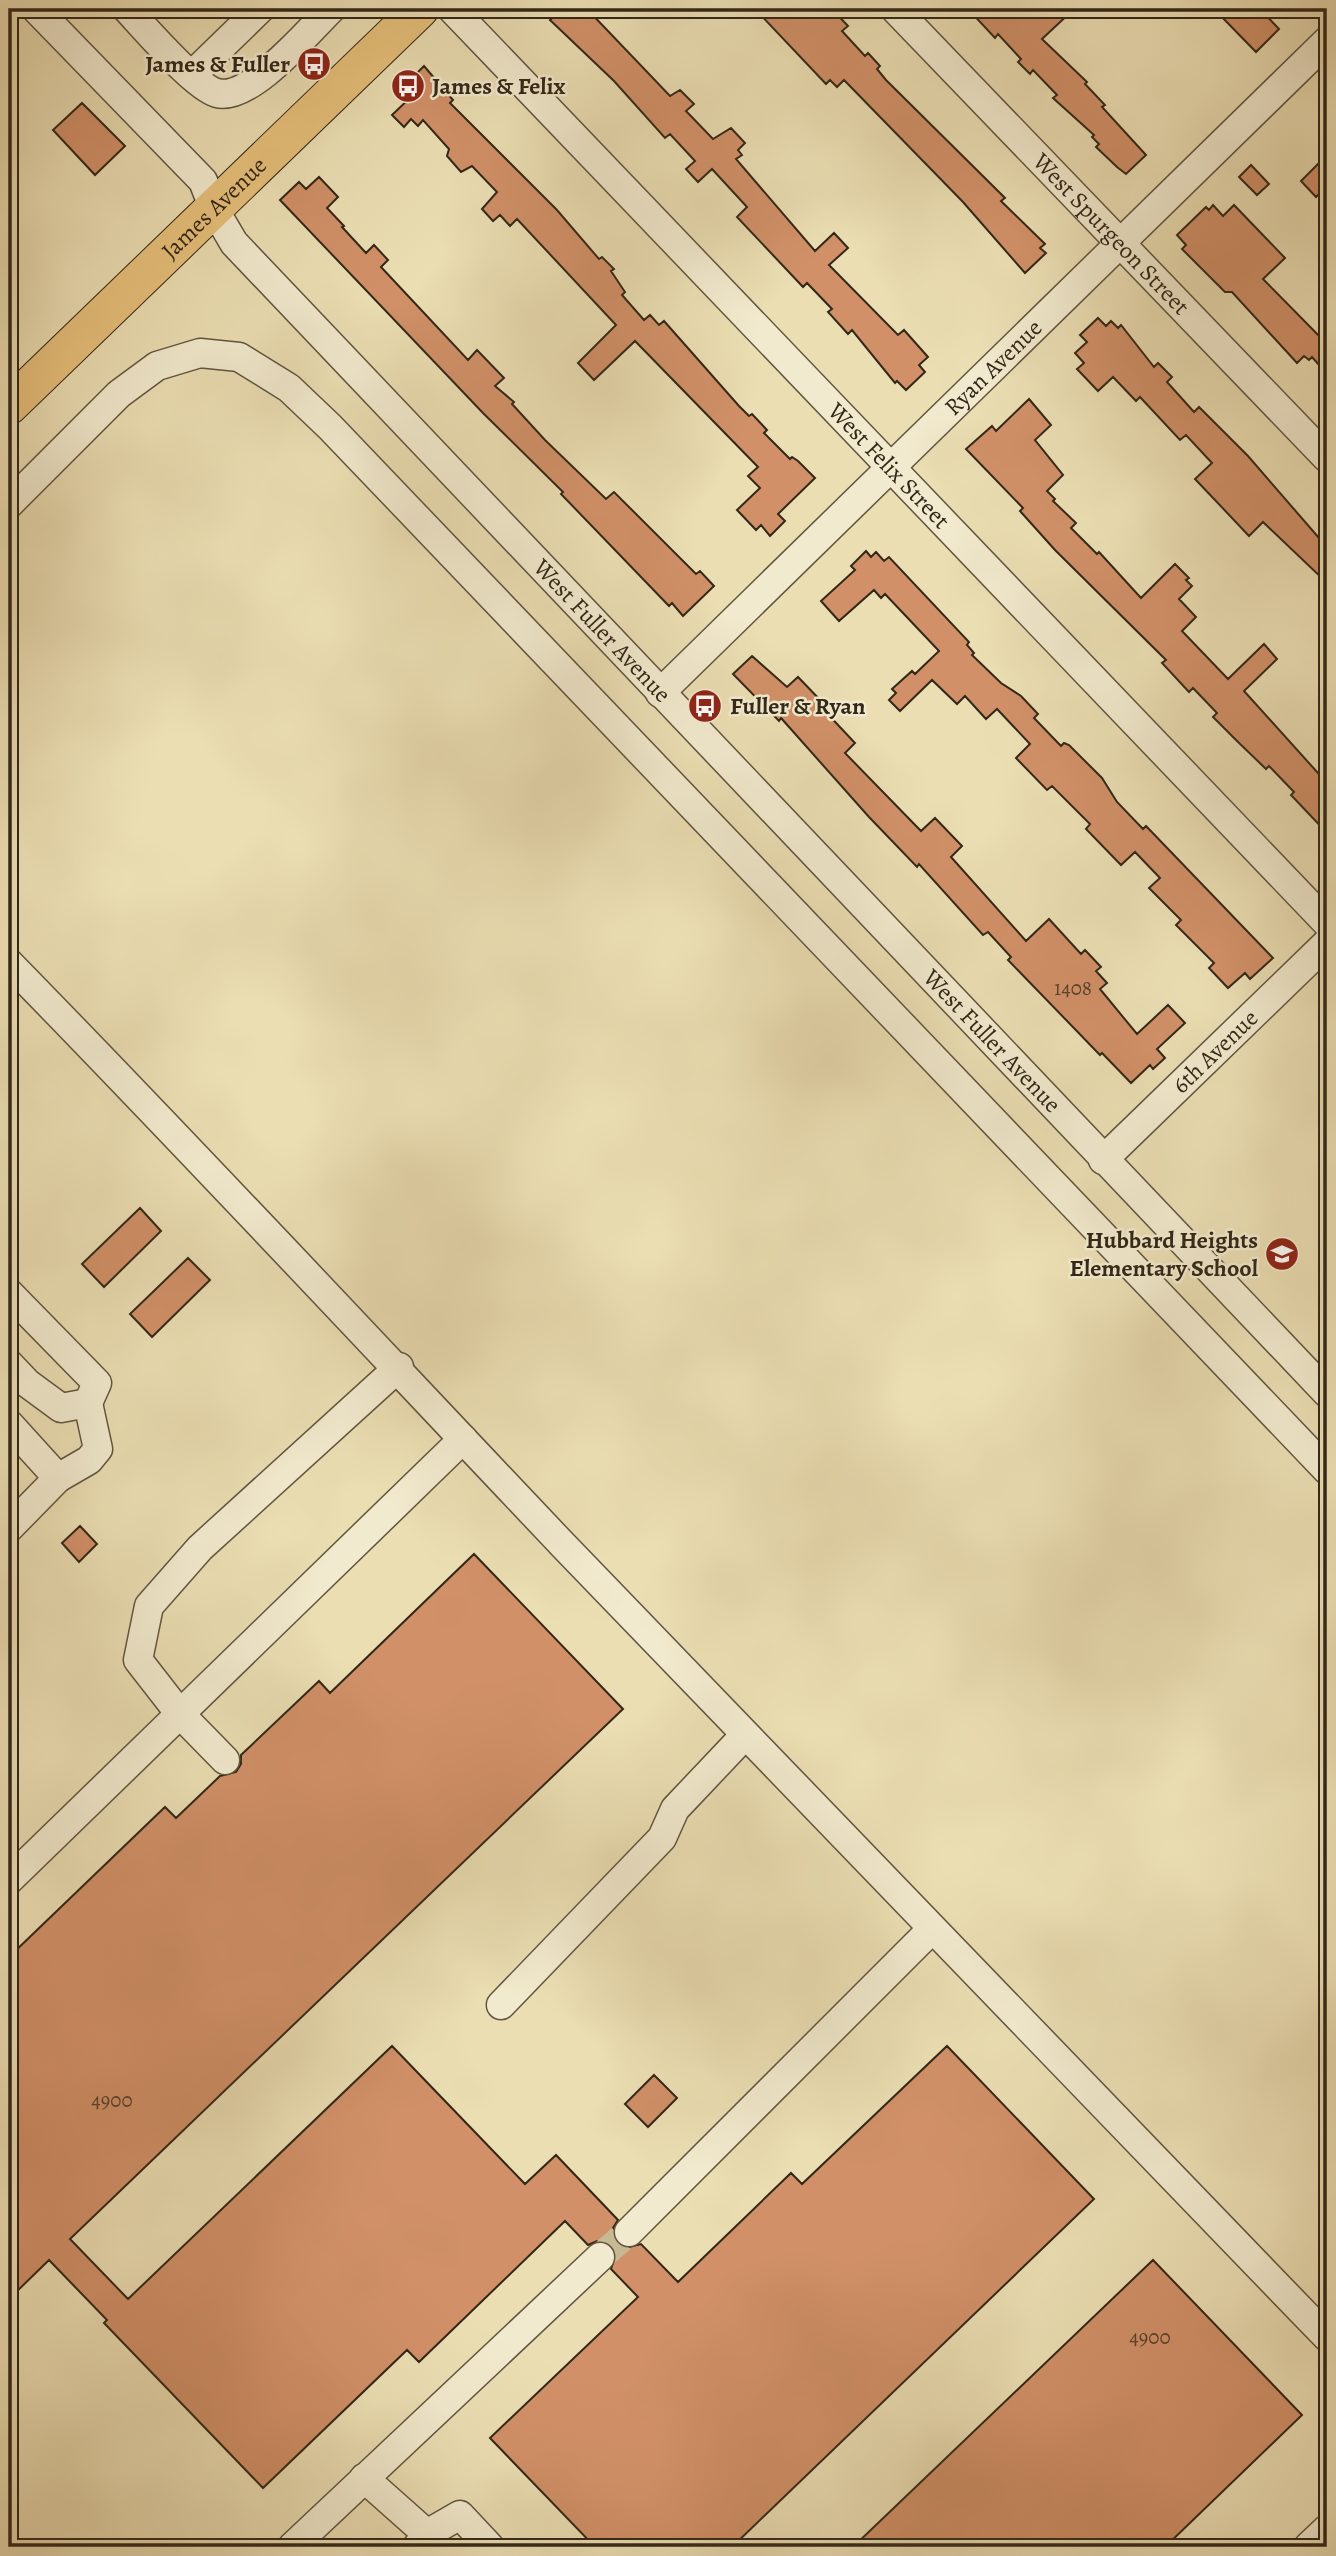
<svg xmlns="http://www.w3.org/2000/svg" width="1336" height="2556" viewBox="0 0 1336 2556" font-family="Alegreya,serif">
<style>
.building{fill:#d19068;stroke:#322718;stroke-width:2}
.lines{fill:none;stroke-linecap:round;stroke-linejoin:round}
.minor-tunnel{stroke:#c6b994;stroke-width:28;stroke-dasharray:28 14;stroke-linecap:butt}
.minor-casing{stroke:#60553f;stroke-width:31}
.major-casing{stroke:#322718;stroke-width:39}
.minor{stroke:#f2eace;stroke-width:28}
.major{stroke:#e6bf7a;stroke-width:37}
.labels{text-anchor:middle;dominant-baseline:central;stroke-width:5;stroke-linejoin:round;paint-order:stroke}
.number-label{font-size:21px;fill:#5a412c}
.poi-label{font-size:24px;font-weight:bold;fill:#322718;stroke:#f2eace;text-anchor:end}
.street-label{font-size:24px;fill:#322718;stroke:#f2eace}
</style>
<rect width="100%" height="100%" fill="#ebdeb3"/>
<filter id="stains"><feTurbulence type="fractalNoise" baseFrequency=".00286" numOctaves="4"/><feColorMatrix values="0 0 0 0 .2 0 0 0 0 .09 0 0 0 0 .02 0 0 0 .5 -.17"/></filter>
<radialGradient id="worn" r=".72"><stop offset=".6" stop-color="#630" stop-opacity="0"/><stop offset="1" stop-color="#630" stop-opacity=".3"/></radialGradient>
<!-- building -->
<path class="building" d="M 562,9 L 587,9 L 670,96 L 680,90 L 694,104 L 686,111 L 713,139 L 731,128 L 745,143 L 738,150 L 742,155 L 736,159 L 815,251 L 834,233 L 848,248 L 829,265 L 898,335 L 904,330 L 928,357 L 919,365 L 925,372 L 906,390 L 897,381 L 895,383 L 852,330 L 848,334 L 828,312 L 832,309 L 807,283 L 803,287 L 737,217 L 747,207 L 712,169 L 698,182 L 686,169 L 695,161 L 670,134 L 665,138 L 614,81 L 550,20 Z
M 755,9 L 832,9 L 848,26 L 842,31 L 865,56 L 868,53 L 880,66 L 877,69 L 886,80 L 1005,198 L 1001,201 L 1045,244 L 1040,248 L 1046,253 L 1025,273 L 963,202 L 844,80 L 837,87 L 830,80 L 826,84 Z
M 968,9 L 1074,9 L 1042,39 L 1087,82 L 1085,84 L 1105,105 L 1102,107 L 1146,155 L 1126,174 L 1117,167 L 1096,147 L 1099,144 L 1092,137 L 1094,135 L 1053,98 L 1057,95 L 1033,70 L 1030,74 L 1018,62 L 1021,59 L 998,34 L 995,38 Z
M 1214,9 L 1260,9 L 1279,29 L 1256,52 Z
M 424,66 L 453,100 L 450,103 L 557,210 L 599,259 L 602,257 L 614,269 L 611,271 L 625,292 L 622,295 L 644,320 L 650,315 L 659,325 L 664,321 L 739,406 L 749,416 L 752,414 L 767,430 L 764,433 L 790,459 L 792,457 L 798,461 L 815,478 L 778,514 L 785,521 L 770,536 L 761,525 L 756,530 L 737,510 L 760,488 L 748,476 L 758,467 L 635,341 L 594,380 L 578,363 L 616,325 L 517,219 L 510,226 L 500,215 L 493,221 L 482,209 L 497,192 L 472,166 L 461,172 L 447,156 L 449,149 L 423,120 L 418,126 L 411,119 L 404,127 L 392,115 L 413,95 L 404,86 Z
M 82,103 L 125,146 L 95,175 L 53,130 Z
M 1327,155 L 1327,186 L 1316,197 L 1301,181 Z
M 1251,165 L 1269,184 L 1257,195 L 1239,177 Z
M 319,177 L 338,197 L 327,208 L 344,226 L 342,227 L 366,253 L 374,245 L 388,260 L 381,267 L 468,360 L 477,350 L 504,378 L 495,386 L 514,402 L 512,404 L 545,440 L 606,499 L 614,492 L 696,574 L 700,571 L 714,586 L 683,616 L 672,603 L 669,606 L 561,494 L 563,492 L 483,413 L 280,200 L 299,182 L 306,189 Z
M 1213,205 L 1223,216 L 1234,205 L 1285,258 L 1263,279 L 1326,343 L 1327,374 L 1312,357 L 1309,360 L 1304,356 L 1297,363 L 1232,292 L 1225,292 L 1182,249 L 1186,245 L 1177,235 L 1206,207 L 1209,210 Z
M 1098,318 L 1106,326 L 1111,321 L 1118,328 L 1121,325 L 1154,367 L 1158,363 L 1172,377 L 1167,382 L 1194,412 L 1199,407 L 1248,456 L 1319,538 L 1327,531 L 1327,583 L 1263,522 L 1249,536 L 1215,500 L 1195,479 L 1212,463 L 1186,435 L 1180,440 L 1140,397 L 1136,401 L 1113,377 L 1098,391 L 1077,369 L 1084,363 L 1075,353 L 1087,342 L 1080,335 Z
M 1029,399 L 1051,425 L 1035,440 L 1063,475 L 1047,491 L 1055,499 L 1053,501 L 1076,523 L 1071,528 L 1097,554 L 1099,552 L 1141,598 L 1175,564 L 1189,578 L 1186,580 L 1192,586 L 1179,599 L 1196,617 L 1182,631 L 1228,679 L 1264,644 L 1277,659 L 1244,691 L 1327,783 L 1327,833 L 1291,795 L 1294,792 L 1269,766 L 1266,769 L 1237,741 L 1213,717 L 1217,713 L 1193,688 L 1189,692 L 1162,663 L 1166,660 L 1055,550 L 1020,511 L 1023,508 L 966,449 L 992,426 L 996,431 Z
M 866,551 L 871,557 L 876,552 L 884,561 L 889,557 L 969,642 L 967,645 L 974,653 L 972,655 L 1001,683 L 1021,696 L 1038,714 L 1034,718 L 1061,746 L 1064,743 L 1069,745 L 1102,778 L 1117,802 L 1143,829 L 1146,826 L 1273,958 L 1250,979 L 1245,973 L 1228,988 L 1209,968 L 1214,963 L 1176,925 L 1181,920 L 1149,888 L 1160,878 L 1135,852 L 1121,865 L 1086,829 L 1090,824 L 1052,786 L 1047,790 L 1016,758 L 1030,744 L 997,709 L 986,719 L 965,696 L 957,704 L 932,680 L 900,711 L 889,700 L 896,693 L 892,689 L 912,671 L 915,674 L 939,651 L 885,594 L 881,598 L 874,590 L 839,621 L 821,601 L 855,570 L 851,566 Z
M 752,656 L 787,687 L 798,677 L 825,705 L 822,708 L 855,743 L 845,753 L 921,831 L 935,818 L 962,846 L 951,857 L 1026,941 L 1049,919 L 1081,954 L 1085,950 L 1101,967 L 1096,971 L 1107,983 L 1100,989 L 1137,1034 L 1168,1005 L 1185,1023 L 1157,1049 L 1165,1058 L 1153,1069 L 1150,1065 L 1131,1083 L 1102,1053 L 1100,1055 L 1008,960 L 1011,957 L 988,932 L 983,935 L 919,864 L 917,867 L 869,817 L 781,718 L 779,721 L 733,674 Z
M 140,1208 L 161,1231 L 104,1287 L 82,1264 Z
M 188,1258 L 210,1280 L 152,1337 L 130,1314 Z
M 80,1526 L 97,1544 L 79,1562 L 62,1543 Z
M 474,1554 L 623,1709 L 70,2239 L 128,2299 L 392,2046 L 525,2184 L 556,2155 L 618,2220 L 613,2228 L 617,2243 L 625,2248 L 641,2244 L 678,2282 L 791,2173 L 802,2184 L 947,2046 L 1094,2199 L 732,2547 L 595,2547 L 490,2438 L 638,2297 L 611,2269 L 616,2254 L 612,2245 L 597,2241 L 588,2245 L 565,2221 L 419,2362 L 407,2350 L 263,2488 L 104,2323 L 107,2320 L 49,2260 L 9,2299 L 9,1957 L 165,1807 L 176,1818 L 220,1776 L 236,1772 L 241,1764 L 241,1755 L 319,1681 L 330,1693 Z
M 654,2075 L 677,2098 L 648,2127 L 625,2104 Z
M 1153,2260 L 1302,2415 L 1165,2547 L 853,2547 Z"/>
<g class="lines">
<!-- minor-tunnel -->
<path class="minor-tunnel" d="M 600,2257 L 629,2232"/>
<!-- minor casing -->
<g class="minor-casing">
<g id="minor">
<path id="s1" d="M 36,9 L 203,181 L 214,209 L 234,243 L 1327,1393"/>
<path d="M 127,9 C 144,27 195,87 217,93 C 250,102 309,30 331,9"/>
<path id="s2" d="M 452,9 L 1327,923"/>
<path id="s3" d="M 895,9 L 1327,458"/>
<path d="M 192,75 L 260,9"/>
<path d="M 9,504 L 119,394 L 157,366 L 200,353 L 239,357 L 289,388 L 330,427 L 1327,1470"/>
<path id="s4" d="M 660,693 L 1327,41"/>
<path d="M 9,963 C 196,1154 378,1350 563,1545 C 816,1810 1071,2074 1327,2337"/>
<path id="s5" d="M 1103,1160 L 1327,943"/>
<path d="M 9,1293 L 97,1383 L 88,1403 L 61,1408 L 27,1383 L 9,1364"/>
<path d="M 9,1424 L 58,1478 L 9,1528"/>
<path d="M 58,1478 L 89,1460 L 98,1449 L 88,1403"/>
<path d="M 225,1760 L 180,1714 L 138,1660 L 149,1606 L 200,1548 L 399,1367"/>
<path d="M 9,1880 L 463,1439"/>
<path d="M 501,2005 L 662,1838 L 675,1809 L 745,1735"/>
<path d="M 629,2232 L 931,1930"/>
<path d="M 364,2478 L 427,2534"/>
<path d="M 292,2547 L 600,2257"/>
<path d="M 417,2547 L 427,2534 L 460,2515 L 490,2547"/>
<path d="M 1308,2547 L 1327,2529"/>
</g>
</g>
<!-- major casing -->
<g class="major-casing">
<g id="major">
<path id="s6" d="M 9,406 L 420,9"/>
</g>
</g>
<!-- minor -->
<use href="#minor" class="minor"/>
<!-- major -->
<use href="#major" class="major"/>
</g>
<!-- icons -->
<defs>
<g id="bus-disc" transform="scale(1.75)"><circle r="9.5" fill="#8f2418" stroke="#f2eace"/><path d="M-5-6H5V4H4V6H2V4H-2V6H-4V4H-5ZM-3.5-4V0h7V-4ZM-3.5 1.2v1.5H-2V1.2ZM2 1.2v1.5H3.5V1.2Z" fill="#fff"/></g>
<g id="school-disc" transform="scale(1.75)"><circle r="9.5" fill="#8f2418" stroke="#f2eace"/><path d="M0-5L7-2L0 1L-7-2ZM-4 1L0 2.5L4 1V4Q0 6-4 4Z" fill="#fff"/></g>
</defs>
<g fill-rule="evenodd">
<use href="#bus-disc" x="314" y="64"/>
<use href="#bus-disc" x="408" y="86"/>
<use href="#bus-disc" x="705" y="706"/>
<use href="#school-disc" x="1282" y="1254"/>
</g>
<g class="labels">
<!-- number labels -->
<g class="number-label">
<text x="1073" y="988">1408</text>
<text x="112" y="2100">4900</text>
<text x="1150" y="2337">4900</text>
</g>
<!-- poi labels -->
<g class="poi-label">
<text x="290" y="64">James &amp; Fuller</text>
<text x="432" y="86" text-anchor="start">James &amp; Felix</text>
<text x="730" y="706" text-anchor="start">Fuller &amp; Ryan</text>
<text x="1258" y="1240">Hubbard Heights<tspan x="1258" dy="28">Elementary School</tspan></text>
</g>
<!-- street labels -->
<g class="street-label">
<text stroke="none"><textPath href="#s6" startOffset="285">James Avenue</textPath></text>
<text stroke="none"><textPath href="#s3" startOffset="312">West Spurgeon Street</textPath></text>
<text stroke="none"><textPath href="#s4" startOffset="466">Ryan Avenue</textPath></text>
<text stroke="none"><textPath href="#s2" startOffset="632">West Felix Street</textPath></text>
<text stroke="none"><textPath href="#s1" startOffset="844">West Fuller Avenue</textPath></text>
<text stroke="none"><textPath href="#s1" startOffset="1410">West Fuller Avenue</textPath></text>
<text stroke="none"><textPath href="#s5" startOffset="156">6th Avenue</textPath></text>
</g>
</g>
<!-- margin -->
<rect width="1336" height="2556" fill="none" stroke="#ebdeb3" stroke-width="35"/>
<rect x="10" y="10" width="1315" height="2535" fill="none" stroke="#322718" stroke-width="3.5"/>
<rect x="18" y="18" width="1301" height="2521" fill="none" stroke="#322718" stroke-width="2"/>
<rect width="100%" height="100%" filter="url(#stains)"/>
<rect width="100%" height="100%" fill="url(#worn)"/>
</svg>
